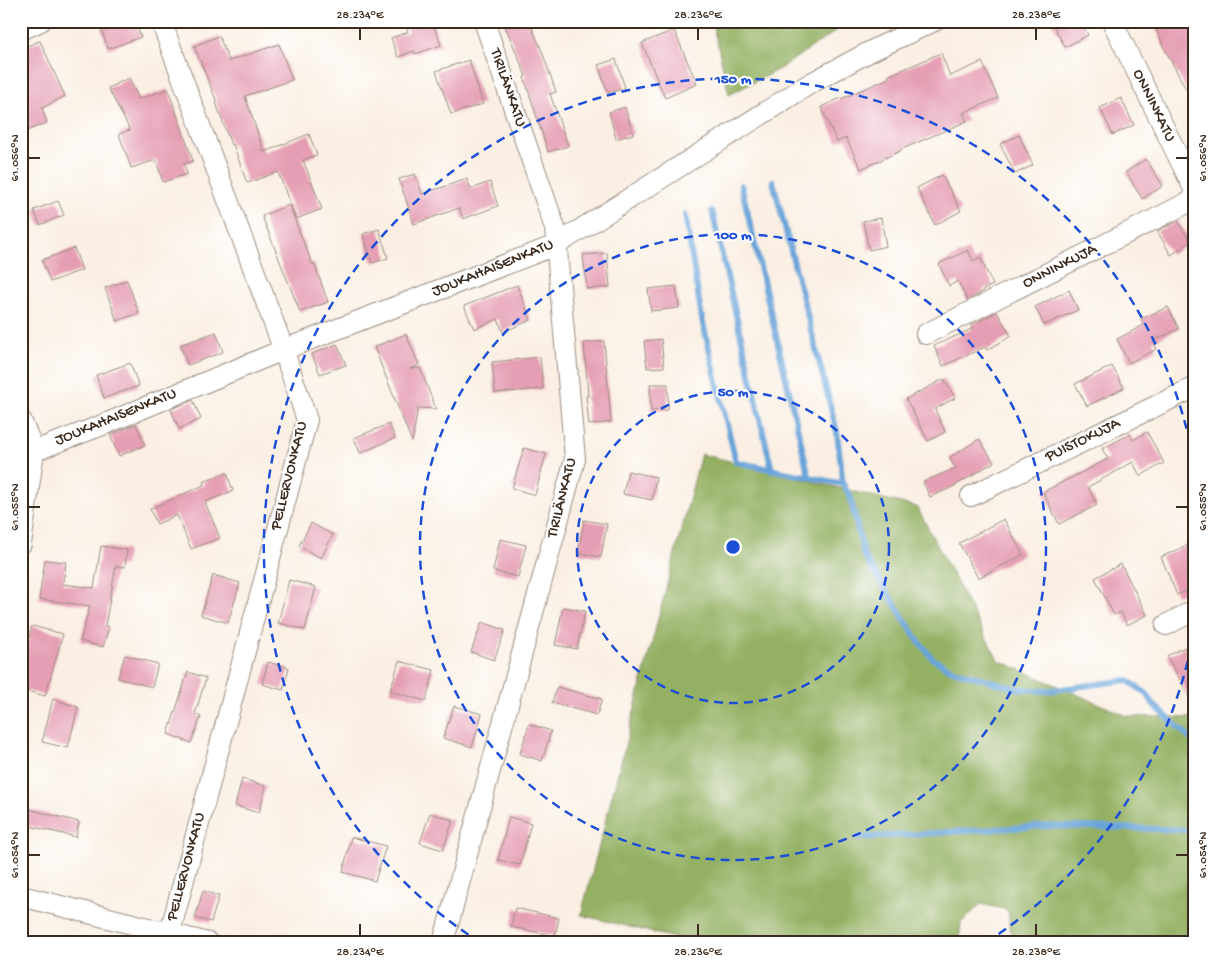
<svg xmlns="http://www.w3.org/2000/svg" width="1216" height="964" viewBox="0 0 1216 964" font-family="'Gochi Hand',sans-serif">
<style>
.forest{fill:#94b163;stroke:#686e40}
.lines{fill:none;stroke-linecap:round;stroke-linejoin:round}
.stream{stroke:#69a4d9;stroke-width:6}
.building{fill:#e59eb3}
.minor-casing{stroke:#9a8c80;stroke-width:22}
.minor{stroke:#fff;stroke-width:20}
.ticks{fill:none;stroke:#3b2a1e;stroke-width:2}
.ring{fill:none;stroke:#1d4ed8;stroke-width:2.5;stroke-dasharray:9 6}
.labels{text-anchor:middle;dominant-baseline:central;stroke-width:4;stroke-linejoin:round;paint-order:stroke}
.street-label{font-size:16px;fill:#3b2a1e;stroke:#fff}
.centre{fill:#1d4ed8;stroke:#fff;stroke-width:2.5}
.ring-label{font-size:15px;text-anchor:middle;font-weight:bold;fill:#1d4ed8;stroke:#fff;stroke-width:4;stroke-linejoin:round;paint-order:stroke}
.neatline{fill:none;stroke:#3b2a1e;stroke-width:2}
.ticks-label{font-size:12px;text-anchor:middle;fill:#3b2a1e}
</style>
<rect width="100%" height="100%" fill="#fff"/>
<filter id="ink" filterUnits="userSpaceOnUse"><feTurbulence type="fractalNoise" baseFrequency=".02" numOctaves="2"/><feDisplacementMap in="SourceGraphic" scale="10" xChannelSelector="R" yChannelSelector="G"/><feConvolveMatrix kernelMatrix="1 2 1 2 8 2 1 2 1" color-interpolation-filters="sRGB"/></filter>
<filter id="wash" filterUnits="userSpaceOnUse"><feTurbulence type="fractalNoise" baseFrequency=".0096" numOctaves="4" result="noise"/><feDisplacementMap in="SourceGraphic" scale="20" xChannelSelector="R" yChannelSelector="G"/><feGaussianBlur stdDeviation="1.12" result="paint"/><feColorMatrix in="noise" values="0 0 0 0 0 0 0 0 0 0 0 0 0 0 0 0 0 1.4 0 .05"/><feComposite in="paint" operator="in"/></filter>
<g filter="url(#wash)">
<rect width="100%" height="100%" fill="#faefe2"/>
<!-- forest -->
<path class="forest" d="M 712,21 L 833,21 L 836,31 L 781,68 L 729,95 Z
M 701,454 L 917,507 L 998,660 L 1127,716 L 1195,718 L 1195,943 L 1012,943 L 1008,910 L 981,904 L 961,923 L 959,943 L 695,943 L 581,915 Z"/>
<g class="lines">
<!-- stream -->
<path class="stream" d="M 773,181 L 837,432 L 843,484 L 850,496 L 864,556 L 917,639 L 933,659 L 953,670 L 1014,688 L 1046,691 L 1127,680 L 1147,694 L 1154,705 L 1195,743
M 741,185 L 809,477
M 712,211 L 772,470
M 685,214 L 702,319 L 736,462 L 843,484
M 859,838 L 1045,826 L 1195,830"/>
</g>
<g id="blocks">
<!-- building -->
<path class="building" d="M 120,21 L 135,21 L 141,37 L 108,49 L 101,28 Z
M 404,21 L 432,21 L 441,45 L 415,54 L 414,51 L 398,57 L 391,38 L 408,32 Z
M 503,21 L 529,21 L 542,51 L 556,92 L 550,94 L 568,146 L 548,152 L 524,77 L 526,76 Z
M 1051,21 L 1081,21 L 1088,35 L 1065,47 Z
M 1152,21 L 1190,21 L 1195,30 L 1195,106 L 1161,42 L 1162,42 Z
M 674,30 L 697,84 L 665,98 L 642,43 Z
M 219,36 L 229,61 L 279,44 L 292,80 L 245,96 L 264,152 L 309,134 L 317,155 L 303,160 L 322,209 L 296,219 L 278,172 L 247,183 L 233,144 L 231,145 L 216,103 L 217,102 L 194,46 Z
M 40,41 L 65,96 L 42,108 L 47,123 L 21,133 L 21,48 Z
M 941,53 L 950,76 L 982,62 L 998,98 L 963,113 L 967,121 L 900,150 L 900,151 L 861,169 L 846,138 L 837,142 L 821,107 L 841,98 L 841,99 L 889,78 L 888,76 Z
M 616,59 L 625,88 L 608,93 L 598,65 Z
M 469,60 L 483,104 L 451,114 L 436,71 Z
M 129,78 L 139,99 L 168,89 L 193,161 L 184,164 L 187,174 L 163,182 L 156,160 L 131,168 L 119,134 L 130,130 L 108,88 Z
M 1121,98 L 1134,125 L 1113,135 L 1100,108 Z
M 625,107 L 633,134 L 616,139 L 609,112 Z
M 1019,135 L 1033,165 L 1015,174 L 1000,144 Z
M 1146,159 L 1163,186 L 1142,199 L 1126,172 Z
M 415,174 L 422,194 L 467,179 L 471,189 L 490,182 L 498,206 L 463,219 L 459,208 L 414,224 L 399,179 Z
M 942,175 L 961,211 L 935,225 L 917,188 Z
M 58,201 L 64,215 L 40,225 L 34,210 Z
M 289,205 L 312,264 L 314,263 L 328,302 L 300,312 L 262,216 Z
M 881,218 L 886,246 L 869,250 L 863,221 Z
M 1178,221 L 1191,242 L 1171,255 L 1157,231 Z
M 379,229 L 388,258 L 372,263 L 363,234 Z
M 74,248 L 82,270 L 50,282 L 42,260 Z
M 968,250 L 973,261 L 980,257 L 993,285 L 983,290 L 984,291 L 967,300 L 958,281 L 949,286 L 939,264 Z
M 607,253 L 610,287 L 587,289 L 583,255 Z
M 127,280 L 139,313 L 117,321 L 105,288 Z
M 517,285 L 531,320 L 503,332 L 498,319 L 474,329 L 464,306 Z
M 676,286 L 679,308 L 651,311 L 648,289 Z
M 1069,290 L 1078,310 L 1044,325 L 1035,307 Z
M 1168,307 L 1179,329 L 1153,341 L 1157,349 L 1129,363 L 1117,339 L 1144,325 L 1141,319 Z
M 997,312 L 1011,336 L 987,350 L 985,347 L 943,366 L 934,346 L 974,328 L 971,325 Z
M 216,332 L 223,352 L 188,365 L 180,345 Z
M 406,334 L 419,365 L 410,369 L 420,368 L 436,409 L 418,408 L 412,442 L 374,347 Z
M 661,339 L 664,367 L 647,368 L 644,341 Z
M 604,341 L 611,422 L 589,425 L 586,396 L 588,396 L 584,343 Z
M 337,344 L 346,365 L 320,374 L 312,354 Z
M 540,357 L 543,389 L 495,393 L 492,362 Z
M 130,363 L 139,386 L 104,398 L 96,375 Z
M 1112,366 L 1124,388 L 1087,406 L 1075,384 Z
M 944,379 L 955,398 L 935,409 L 945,432 L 928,441 L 906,399 Z
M 650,384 L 668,384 L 668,410 L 651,411 Z
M 193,400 L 201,419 L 179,429 L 171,409 Z
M 136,424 L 145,445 L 119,456 L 110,435 Z
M 389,424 L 395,438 L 360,453 L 354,438 Z
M 1147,432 L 1164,463 L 1140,476 L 1133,462 L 1088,487 L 1097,505 L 1059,524 L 1043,492 L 1108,459 L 1102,449 L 1130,434 L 1133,440 Z
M 979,439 L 994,462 L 951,488 L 930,497 L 923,482 L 956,468 L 949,458 Z
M 524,448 L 546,454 L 535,495 L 512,488 Z
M 628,471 L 656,477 L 652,500 L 623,494 Z
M 227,473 L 233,491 L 205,502 L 220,538 L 191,549 L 177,515 L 157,524 L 150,509 L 204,485 L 203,482 Z
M 1004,519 L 1023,555 L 978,578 L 959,543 Z
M 584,520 L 607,524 L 601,557 L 578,553 Z
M 311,523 L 333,535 L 321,558 L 299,546 Z
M 500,539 L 526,545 L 518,577 L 493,571 Z
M 1188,545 L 1195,560 L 1195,587 L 1177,595 L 1161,557 Z
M 101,546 L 127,550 L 125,567 L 116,566 L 105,626 L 109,627 L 103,647 L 80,641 L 90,606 L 39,599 L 45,560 L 66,562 L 63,584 L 94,588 Z
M 1121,564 L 1147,615 L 1127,625 L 1121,612 L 1114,615 L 1095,578 Z
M 213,575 L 240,583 L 228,623 L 201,615 Z
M 289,580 L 316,587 L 305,630 L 278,623 Z
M 563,607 L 585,611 L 577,649 L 555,645 Z
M 482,622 L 505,630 L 494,660 L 471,652 Z
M 32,626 L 63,634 L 45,696 L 21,689 L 21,665 Z
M 1195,642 L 1195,708 L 1167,656 Z
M 125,655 L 158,664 L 152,687 L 118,678 Z
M 399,661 L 434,670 L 426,701 L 390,691 Z
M 268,662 L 289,668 L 283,690 L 262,684 Z
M 188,672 L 206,678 L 195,714 L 201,717 L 191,743 L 168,734 Z
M 557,687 L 602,699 L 597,715 L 552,703 Z
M 53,699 L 78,707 L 68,748 L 42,742 Z
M 454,706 L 482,714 L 472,747 L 443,738 Z
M 529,724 L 551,731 L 542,761 L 520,754 Z
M 242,779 L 266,786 L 259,813 L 235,806 Z
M 21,807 L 79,822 L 76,837 L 21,824 Z
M 430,813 L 453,820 L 443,850 L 420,843 Z
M 509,817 L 531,823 L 520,865 L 498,860 Z
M 351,837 L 386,846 L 375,881 L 343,872 Z
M 203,891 L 219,896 L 211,922 L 195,918 Z
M 515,908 L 559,918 L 555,936 L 511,927 Z"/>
</g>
</g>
<g filter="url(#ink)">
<use href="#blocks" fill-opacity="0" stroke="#9a8c80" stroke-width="1"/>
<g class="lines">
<!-- minor casing -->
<g class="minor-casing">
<path id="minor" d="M 161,21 L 279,337 L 307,420 L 167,943
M 1112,21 L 1195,191
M 21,30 L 41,21
M 926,334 L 1187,203 L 1195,202
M 21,420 L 34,451 L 21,544
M 21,456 L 100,426 L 283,350 L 556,245 L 811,83 L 873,50 L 934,21
M 971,496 L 1195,387
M 1166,625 L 1195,610
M 21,896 L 208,943
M 443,943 L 575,459 L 555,228 L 484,21"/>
</g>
<!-- minor -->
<use href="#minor" class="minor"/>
</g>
</g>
<!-- ticks -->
<path class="ticks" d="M 360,28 L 360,40M 698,28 L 698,40M 1036,28 L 1036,40M 28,158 L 40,158M 1176,158 L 1188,158M 28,507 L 40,507M 1176,507 L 1188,507M 28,855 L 40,855M 1176,855 L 1188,855M 360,924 L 360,936M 698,924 L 698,936M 1036,924 L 1036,936"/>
<!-- distance rings -->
<g class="ring">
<circle cx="733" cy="547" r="156"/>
<circle cx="733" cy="547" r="313"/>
<path d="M1194 632A469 469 0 0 1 985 943M481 943A469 469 0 1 1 1194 462"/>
</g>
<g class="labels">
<!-- street labels -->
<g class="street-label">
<text transform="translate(507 88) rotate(71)">TIRILÄNKATU</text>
<text transform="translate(1153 106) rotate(64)">ONNINKATU</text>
<text transform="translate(1060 267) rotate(-27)">ONNINKUJA</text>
<text transform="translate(493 269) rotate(-22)">JOUKAHAISENKATU</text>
<text transform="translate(116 418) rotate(-22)">JOUKAHAISENKATU</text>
<text transform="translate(1083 441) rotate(-26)">PUISTOKUJA</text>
<text transform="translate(290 476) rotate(-76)">PELLERVONKATU</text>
<text transform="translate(563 498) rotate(-76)">TIRILÄNKATU</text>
<text transform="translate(187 867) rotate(-75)">PELLERVONKATU</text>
</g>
</g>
<circle cx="733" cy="547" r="8" class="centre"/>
<g class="ring-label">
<text x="733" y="83">150 m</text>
<text x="733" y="239">100 m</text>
<text x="733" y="396">50 m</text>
</g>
<!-- margin -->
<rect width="1216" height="964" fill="none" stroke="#fff" stroke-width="55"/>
<rect x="28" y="28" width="1160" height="908" class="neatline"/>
<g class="ticks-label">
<text x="360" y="18">28.234°E</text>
<text x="698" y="18">28.236°E</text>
<text x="1036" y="18">28.238°E</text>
<text transform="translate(14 158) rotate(-90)" y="4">61.056°N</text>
<text transform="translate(1202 158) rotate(-90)" y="4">61.056°N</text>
<text transform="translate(14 507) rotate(-90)" y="4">61.055°N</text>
<text transform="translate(1202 507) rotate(-90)" y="4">61.055°N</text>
<text transform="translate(14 855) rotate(-90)" y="4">61.054°N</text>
<text transform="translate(1202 855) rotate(-90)" y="4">61.054°N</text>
<text x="360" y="955">28.234°E</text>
<text x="698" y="955">28.236°E</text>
<text x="1036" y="955">28.238°E</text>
</g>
</svg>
